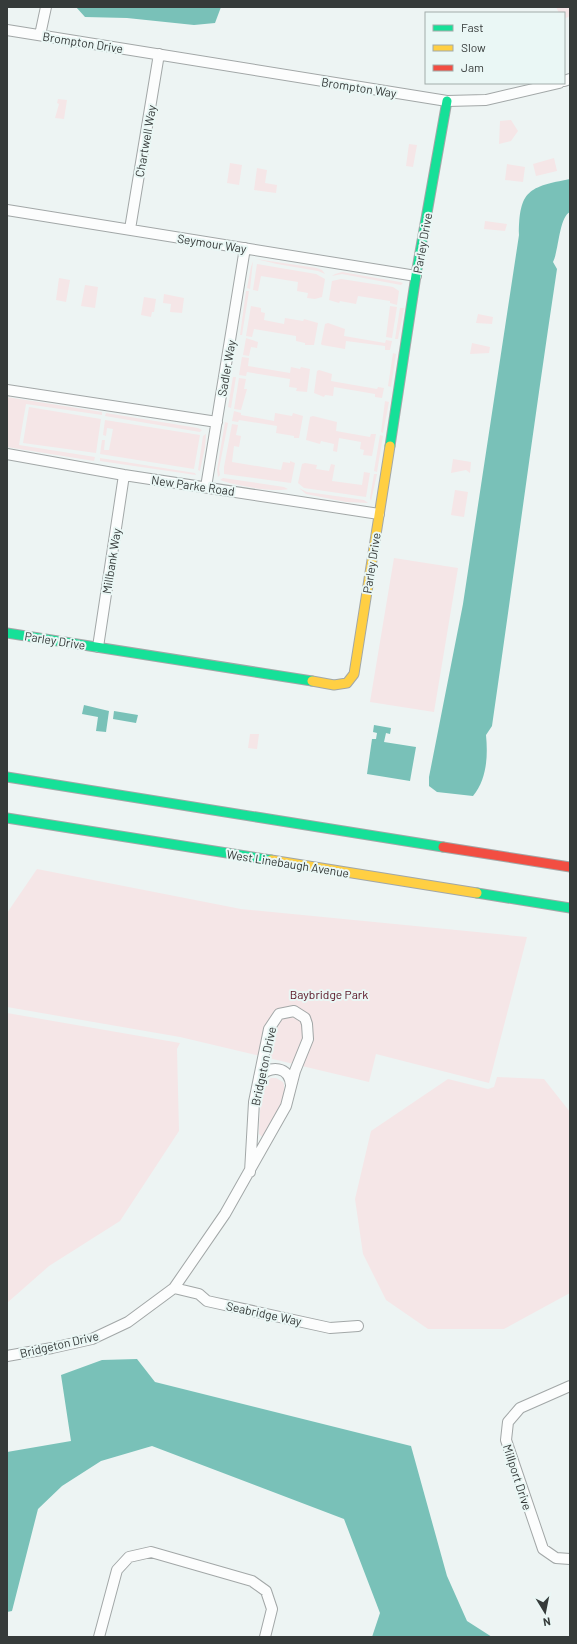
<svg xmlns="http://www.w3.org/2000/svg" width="577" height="1644" viewBox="0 0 577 1644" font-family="Barlow,sans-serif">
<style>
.green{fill:#f5e6e7}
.water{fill:#79c1b8}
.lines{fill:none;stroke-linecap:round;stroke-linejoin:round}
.street-casing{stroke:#a2a7a7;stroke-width:12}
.fast-casing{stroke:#a2a7a7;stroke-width:11}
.slow-casing{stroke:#a2a7a7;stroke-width:11}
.jam-casing{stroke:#a2a7a7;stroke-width:11}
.street{stroke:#fcfdfd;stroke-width:10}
.fast{stroke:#16e098;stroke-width:9}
.slow{stroke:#ffcf43;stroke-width:9}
.jam{stroke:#f24e42;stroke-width:9}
.labels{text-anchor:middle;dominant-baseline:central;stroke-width:4;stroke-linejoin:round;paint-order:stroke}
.street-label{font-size:12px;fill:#363b3a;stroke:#eaf7f5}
.park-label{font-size:12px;fill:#550f1f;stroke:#eaf7f5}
</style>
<rect width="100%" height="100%" fill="#edf4f3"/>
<!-- green -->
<path class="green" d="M 556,7 L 569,7 L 570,16 L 564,19 L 564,13 L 559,13 Z
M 58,99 L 67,100 L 64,119 L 55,118 L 59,104 L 57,103 Z
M 511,120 L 518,131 L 511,141 L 499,144 L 500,121 Z
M 409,144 L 417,145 L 413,167 L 406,166 Z
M 554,158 L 557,171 L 536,176 L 533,164 Z
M 230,163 L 242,165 L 239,185 L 227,183 Z
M 507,164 L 525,167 L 523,182 L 505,180 Z
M 257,168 L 267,170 L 265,183 L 277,185 L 276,193 L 254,190 Z
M 485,221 L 507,224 L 505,231 L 484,229 Z
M 256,259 L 317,268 L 322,270 L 325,274 L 318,271 L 277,264 Z
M 253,261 L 250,289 L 247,288 L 251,267 Z
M 257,264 L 316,274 L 325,279 L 322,297 L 315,299 L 307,298 L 308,293 L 297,291 L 298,282 L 261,276 L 258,291 L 253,290 Z
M 342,272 L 400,282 L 403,283 L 401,285 L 342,274 L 332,276 L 335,274 Z
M 59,278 L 70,280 L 66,302 L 56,300 Z
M 341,279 L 393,287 L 399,291 L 397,305 L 390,303 L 390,301 L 358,296 L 356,304 L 340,301 L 339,303 L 329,300 L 332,281 Z
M 85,285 L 98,287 L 95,308 L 81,306 Z
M 246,291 L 249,291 L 242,335 L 240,335 Z
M 164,294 L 184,298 L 182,313 L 170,312 L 171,304 L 163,303 Z
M 144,297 L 156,299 L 154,312 L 152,312 L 151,317 L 141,315 Z
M 251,306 L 261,308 L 261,312 L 265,313 L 264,320 L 284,324 L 285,318 L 303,321 L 304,319 L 318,323 L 314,345 L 305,345 L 305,343 L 296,341 L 296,336 L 254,329 L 252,337 L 246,336 Z
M 390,306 L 397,307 L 392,338 L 386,337 Z
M 400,308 L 404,308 L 398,339 L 395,339 Z
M 478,314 L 493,317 L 492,324 L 476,323 Z
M 328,323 L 345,329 L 344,336 L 385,343 L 386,340 L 392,341 L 390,350 L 385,350 L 385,346 L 346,341 L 345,349 L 322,345 L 321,344 L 325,324 Z
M 246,338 L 258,342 L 257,348 L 251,347 L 249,356 L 243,355 Z
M 472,343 L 490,347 L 489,353 L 470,354 Z
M 393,353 L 396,354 L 391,387 L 388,386 Z
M 242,357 L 249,358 L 248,366 L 290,373 L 291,367 L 300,369 L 301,367 L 310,369 L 307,392 L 296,391 L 297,388 L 289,387 L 290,379 L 247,372 L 246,376 L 239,375 Z
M 319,370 L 332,374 L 331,381 L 377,389 L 378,387 L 384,388 L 382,398 L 375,397 L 375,394 L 334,387 L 333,396 L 325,395 L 324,397 L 314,393 L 317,371 Z
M 233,377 L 236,377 L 231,408 L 228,407 Z
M 239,378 L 246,379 L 244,389 L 247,389 L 241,410 L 234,409 Z
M 7,397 L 102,412 L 102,415 L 26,404 L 19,445 L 95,457 L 94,461 L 7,447 Z
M 385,401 L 389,402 L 383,433 L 381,432 Z
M 29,407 L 101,419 L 96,453 L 23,443 Z
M 234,411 L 241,413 L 241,415 L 274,421 L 275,413 L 292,416 L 293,413 L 303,416 L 299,438 L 294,438 L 294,436 L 276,433 L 277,426 L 239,420 L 238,422 L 232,421 Z
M 106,413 L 198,428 L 202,430 L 200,432 L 105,416 Z
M 313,416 L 337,422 L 336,431 L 370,437 L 371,434 L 376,434 L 372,456 L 363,455 L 364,450 L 360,449 L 361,442 L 339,438 L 337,452 L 333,451 L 334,444 L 321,441 L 320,444 L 306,440 L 310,417 Z
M 105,420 L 200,435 L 194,469 L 100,454 L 102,440 L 105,440 L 104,450 L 109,450 L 113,429 L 107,428 L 106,436 L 103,435 Z
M 225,422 L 228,423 L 219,469 L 220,475 L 218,477 L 217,470 Z
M 232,424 L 238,425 L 236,435 L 241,436 L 239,447 L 234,446 L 232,462 L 281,470 L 283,462 L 290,463 L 290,461 L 295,463 L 291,483 L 224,474 L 224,467 Z
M 206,434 L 205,447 L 200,471 L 198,470 L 203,436 Z
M 380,435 L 383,436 L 377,472 L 374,471 Z
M 100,458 L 195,473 L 196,475 L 100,461 Z
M 453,459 L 471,462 L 470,473 L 466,470 L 451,473 Z
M 305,463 L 317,465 L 316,469 L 329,471 L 331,464 L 335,465 L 332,481 L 362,485 L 364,472 L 370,473 L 366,497 L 304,488 L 298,483 L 302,464 Z
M 374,474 L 377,474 L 371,501 L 370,498 Z
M 223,478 L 284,487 L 288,489 C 276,493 232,485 220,480 Z
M 299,488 L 307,492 L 364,500 L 368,503 L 346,502 L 306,494 Z
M 455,490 L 468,492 L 464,517 L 451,515 Z
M 394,558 L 458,568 L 434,712 L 370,702 Z
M 250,734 L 259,734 L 257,749 L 248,748 Z
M 37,869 L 241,909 L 527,937 L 489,1083 L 376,1054 L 369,1082 L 180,1037 L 7,1007 L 7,913 Z
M 7,1013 L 180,1043 L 177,1049 L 179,1131 L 120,1221 L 49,1266 L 7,1303 Z
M 497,1077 L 544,1079 L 570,1112 L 570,1293 L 504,1329 L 428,1329 L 386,1300 L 363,1254 L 355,1199 L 371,1131 L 448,1079 L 488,1089 L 494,1087 Z
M 271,1078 L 276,1078 L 283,1082 C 289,1093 272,1130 262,1137 L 259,1134 C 260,1120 259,1086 271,1078 Z"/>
<!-- water -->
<path class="water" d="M 76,7 L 221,7 L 215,23 L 194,25 L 127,18 L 85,17 Z
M 570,179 L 570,212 C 559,217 559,250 553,262 L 557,269 C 534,421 514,574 492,726 L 486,735 C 488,756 487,779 473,796 L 437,792 L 429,786 L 429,777 L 463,604 L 519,235 C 519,190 529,187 570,179 Z
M 84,705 L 109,711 L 106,732 L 96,731 L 98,717 L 82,714 Z
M 114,711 L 138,715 L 136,723 L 113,719 Z
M 374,725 L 391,728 L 390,734 L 386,733 L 384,742 L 416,747 L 410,781 L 367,774 L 372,739 L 376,739 L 377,733 L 373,732 Z
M 137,1359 L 155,1382 L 411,1446 L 447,1576 L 467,1621 L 492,1637 L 372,1637 L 380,1613 L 344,1519 L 152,1446 L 101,1461 L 62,1486 L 38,1509 L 12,1611 L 7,1612 L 7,1452 L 71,1441 L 61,1375 L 102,1360 Z"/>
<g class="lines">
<!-- street casing -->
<g class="street-casing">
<path id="street" d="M 7,30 L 447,101 L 486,100 L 559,83
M 40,35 L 46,7
M 564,81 L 570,79
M 7,210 L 416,276
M 130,229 L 159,54
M 7,390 L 217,422
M 7,454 L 124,475 L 379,514
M 206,487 L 245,248
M 98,647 L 124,475
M 259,1077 C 271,1065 289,1066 291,1085
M 174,1288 L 199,1294 L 207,1301 L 330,1328 L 358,1326
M 7,1356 L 52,1348 L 92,1339 L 128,1322 L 174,1288 L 225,1214 L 286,1106 L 295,1071 L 308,1039 L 307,1024 L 305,1018 L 294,1011 L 279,1014 L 269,1029 L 254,1102 L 250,1172
M 570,1386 L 520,1408 L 508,1422 L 506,1440 L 543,1549 L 556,1558 L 570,1559
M 99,1637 L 117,1570 L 129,1557 L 151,1552 L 252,1581 L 266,1591 L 272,1609 L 265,1637"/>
</g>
<!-- fast casing -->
<g class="fast-casing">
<path id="fast" d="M 390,446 L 417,269 L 447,101
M 7,633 L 312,681
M 7,777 L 443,847
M 7,818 L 271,860
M 477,893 L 570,908"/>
</g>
<!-- slow casing -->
<g class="slow-casing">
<path id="slow" d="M 312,681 L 334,685 L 347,683 L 354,674 L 390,446
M 271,860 L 477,893"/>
</g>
<!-- jam casing -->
<g class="jam-casing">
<path id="jam" d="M 443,847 L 570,867"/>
</g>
<!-- street -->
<use href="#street" class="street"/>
<!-- fast -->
<use href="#fast" class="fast"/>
<!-- slow -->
<use href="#slow" class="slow"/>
<!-- jam -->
<use href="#jam" class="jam"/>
</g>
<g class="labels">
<!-- street labels -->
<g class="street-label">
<text transform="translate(83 42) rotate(9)">Brompton Drive</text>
<text transform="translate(359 87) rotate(9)">Brompton Way</text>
<text transform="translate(145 141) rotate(-80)">Chartwell Way</text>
<text transform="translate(212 243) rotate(9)">Seymour Way</text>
<text transform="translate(422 243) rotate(-80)">Parley Drive</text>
<text transform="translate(226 368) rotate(-80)">Sadler Way</text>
<text transform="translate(193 485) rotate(8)">New Parke Road</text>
<text transform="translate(111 561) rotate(-81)">Millbank Way</text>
<text transform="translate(371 563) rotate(-81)">Parley Drive</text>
<text transform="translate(55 640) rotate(9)">Parley Drive</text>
<text transform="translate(288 863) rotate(9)">West Linebaugh Avenue</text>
<text transform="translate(263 1066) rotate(-78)">Bridgeton Drive</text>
<text transform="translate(264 1313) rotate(12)">Seabridge Way</text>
<text transform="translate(59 1344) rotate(-13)">Bridgeton Drive</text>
<text transform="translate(518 1477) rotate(72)">Millport Drive</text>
</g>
<!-- park labels -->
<g class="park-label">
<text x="329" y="994">Baybridge Park</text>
</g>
</g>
<!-- border -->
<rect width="577" height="1644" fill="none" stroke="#363b3a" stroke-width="16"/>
<!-- legend -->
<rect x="425" y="12" width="140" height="72" fill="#eaf7f5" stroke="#a2acaa"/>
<rect x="433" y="25" width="20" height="6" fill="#16e098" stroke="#a2acaa"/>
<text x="461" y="32" font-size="12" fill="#363b3a">Fast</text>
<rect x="433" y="45" width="20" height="6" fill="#ffcf43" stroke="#a2acaa"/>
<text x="461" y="52" font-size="12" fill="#363b3a">Slow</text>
<rect x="433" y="65" width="20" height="6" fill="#f24e42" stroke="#a2acaa"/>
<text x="461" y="72" font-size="12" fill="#363b3a">Jam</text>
<!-- north arrow -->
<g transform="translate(545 1612) rotate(170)" stroke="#eaf7f5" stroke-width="3" paint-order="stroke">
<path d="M0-3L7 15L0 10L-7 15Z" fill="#363b3a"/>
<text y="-6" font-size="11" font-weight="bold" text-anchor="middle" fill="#363b3a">N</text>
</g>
</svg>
